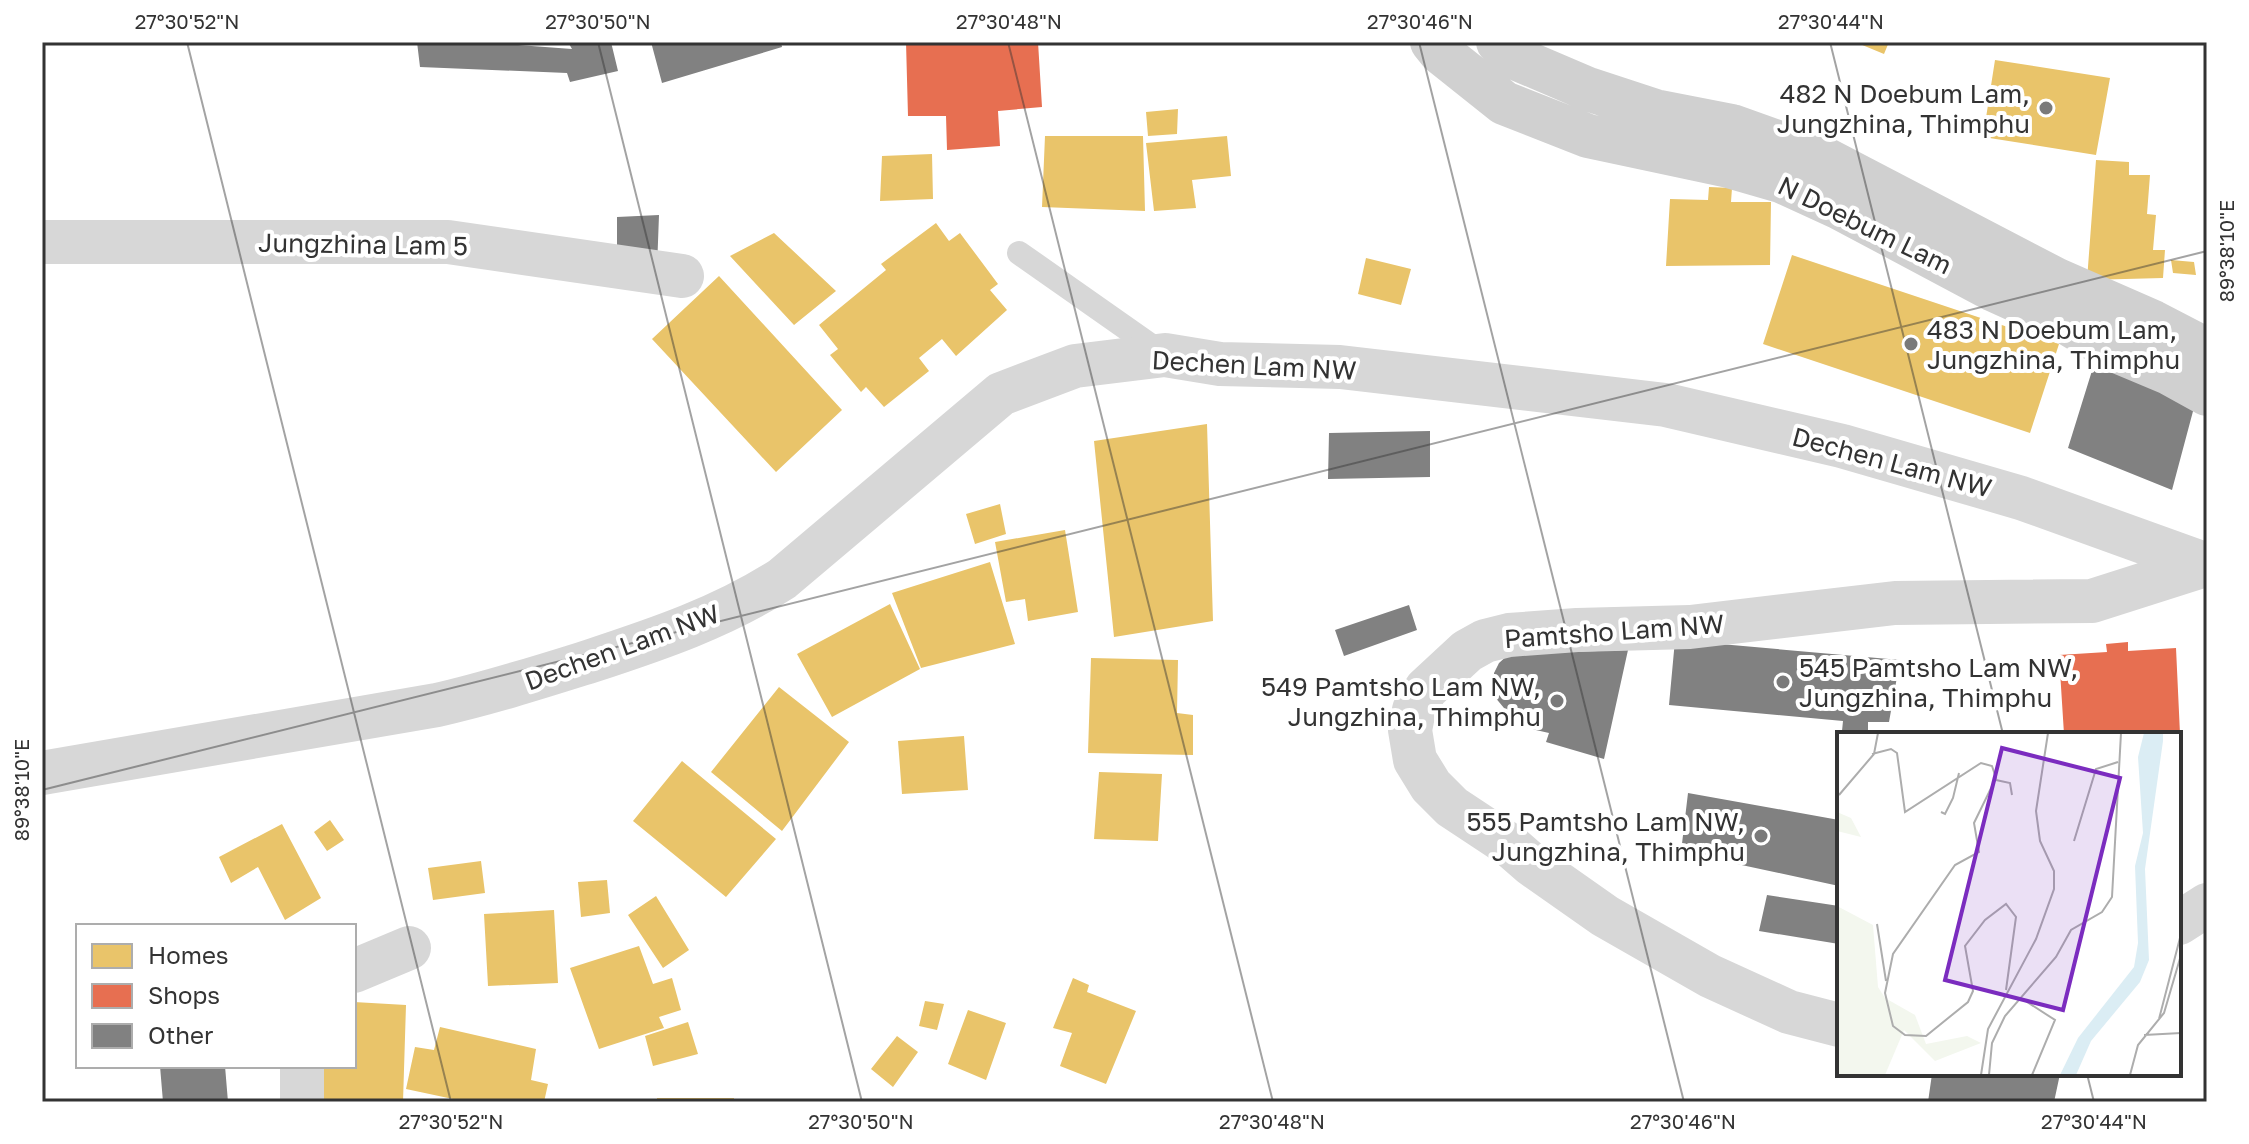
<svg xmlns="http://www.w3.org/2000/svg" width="2249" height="1144" viewBox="0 0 2249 1144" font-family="'Golos Text',sans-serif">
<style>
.homes{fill:#e9c46a}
.shops{fill:#e76f51}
.building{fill:#818181}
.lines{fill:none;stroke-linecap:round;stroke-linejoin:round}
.service{stroke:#d7d7d7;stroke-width:24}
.minor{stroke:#d7d7d7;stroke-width:44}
.secondary{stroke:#d0d0d0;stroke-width:44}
.ticks{fill:none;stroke:#333;stroke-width:2;stroke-opacity:0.45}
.poi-dot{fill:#7a7a7a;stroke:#fff;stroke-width:3}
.labels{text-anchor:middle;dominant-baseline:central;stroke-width:8;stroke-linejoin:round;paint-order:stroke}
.poi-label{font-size:26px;fill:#333;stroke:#fff;text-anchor:end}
.street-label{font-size:26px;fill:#333;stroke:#fff}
.inset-road{fill:none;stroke:#adadad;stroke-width:2}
.view{fill:#7b2cbf;fill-opacity:0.15;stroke:#7b2cbf;stroke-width:4}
.inset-edge{fill:none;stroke:#333;stroke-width:4}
.neatline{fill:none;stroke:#333;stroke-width:3}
.ticks-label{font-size:20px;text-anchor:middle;fill:#333}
</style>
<rect width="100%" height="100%" fill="#fff"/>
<!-- homes -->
<path class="homes" d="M 1855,42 L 1889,42 L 1884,54 Z
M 1995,60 L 2110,78 L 2096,155 L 1983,137 Z
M 1178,109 L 1177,134 L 1148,136 L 1146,112 Z
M 1045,136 L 1143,136 L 1145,211 L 1042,207 Z
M 1227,136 L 1231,176 L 1192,180 L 1196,208 L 1154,211 L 1146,143 Z
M 932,154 L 933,199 L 880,201 L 882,156 Z
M 2096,160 L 2129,162 L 2129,175 L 2150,175 L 2147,214 L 2156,215 L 2153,250 L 2165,250 L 2163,278 L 2087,280 Z
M 1709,187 L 1732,188 L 1731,202 L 1771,202 L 1770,265 L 1666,266 L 1670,199 L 1708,200 Z
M 936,223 L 949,241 L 960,233 L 998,284 L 990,290 L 1007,310 L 956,356 L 942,339 L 919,358 L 929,371 L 884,407 L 866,387 L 861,392 L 830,355 L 838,349 L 819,325 L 886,270 L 881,264 Z
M 774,233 L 836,291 L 794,325 L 730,256 Z
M 1792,255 L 2059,344 L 2030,433 L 1763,344 Z
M 1366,258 L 1411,269 L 1401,305 L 1358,294 Z
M 2171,260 L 2194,262 L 2196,275 L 2173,273 Z
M 719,276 L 842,410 L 776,472 L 652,339 Z
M 1207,424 L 1213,621 L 1114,637 L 1094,441 Z
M 1000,504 L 1006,534 L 975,544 L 966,514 Z
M 1065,530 L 1078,612 L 1028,621 L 1025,599 L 1006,602 L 995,542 Z
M 990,562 L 1015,644 L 921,668 L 892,593 Z
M 890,604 L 920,669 L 832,717 L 797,654 Z
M 1091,658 L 1178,660 L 1177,713 L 1193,715 L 1193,755 L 1088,753 Z
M 779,687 L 849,742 L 782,831 L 711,772 Z
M 964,736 L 968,790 L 902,794 L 898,741 Z
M 682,761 L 776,839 L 726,897 L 633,821 Z
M 1099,772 L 1162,774 L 1158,841 L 1094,839 Z
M 330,820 L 344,840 L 327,851 L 314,832 Z
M 282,824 L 321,898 L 285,920 L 258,867 L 231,883 L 219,857 Z
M 481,861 L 485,893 L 433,900 L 428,868 Z
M 607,880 L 610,913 L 581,917 L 578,882 Z
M 656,896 L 689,950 L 663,968 L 628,915 Z
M 554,910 L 558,983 L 488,986 L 484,914 Z
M 639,946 L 653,984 L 672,978 L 681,1010 L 659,1017 L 664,1028 L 599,1049 L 570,968 Z
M 1073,978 L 1089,985 L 1087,992 L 1136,1011 L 1106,1084 L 1060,1066 L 1072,1033 L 1053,1028 Z
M 925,1001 L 944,1004 L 937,1030 L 919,1026 Z
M 354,1002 L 406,1005 L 403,1102 L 296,1102 L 296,1066 L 354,1066 Z
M 968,1010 L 1006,1023 L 986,1080 L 948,1064 Z
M 688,1022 L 698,1054 L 653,1066 L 645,1036 Z
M 440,1027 L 536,1049 L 531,1080 L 548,1084 L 544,1102 L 467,1102 L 406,1089 L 415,1047 L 434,1050 Z
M 897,1036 L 918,1052 L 893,1087 L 871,1069 Z
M 657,1098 L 734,1098 L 734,1102 L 657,1102 Z"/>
<!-- shops -->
<path class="shops" d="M 906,42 L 1038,42 L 1042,107 L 998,111 L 1000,146 L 947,150 L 946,116 L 908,116 Z
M 2128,642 L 2128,651 L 2176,648 L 2180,734 L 2064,734 L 2059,655 L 2107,652 L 2106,644 Z"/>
<!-- building -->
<path class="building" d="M 417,42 L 477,42 L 572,49 L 568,42 L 611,42 L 618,71 L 570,82 L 567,73 L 420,67 Z
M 651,42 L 781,42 L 782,47 L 662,83 Z
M 659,215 L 657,269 L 617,265 L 617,217 Z
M 2095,361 L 2196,400 L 2172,490 L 2068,448 Z
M 1430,431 L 1430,477 L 1328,479 L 1329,433 Z
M 1409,605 L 1417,630 L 1344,656 L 1335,630 Z
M 1675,640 L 1900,660 L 1889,722 L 1868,722 L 1868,733 L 1842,731 L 1843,721 L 1669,705 Z
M 1628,650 L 1604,759 L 1546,742 L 1549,733 L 1527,728 L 1529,720 L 1509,714 L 1494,696 L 1494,673 L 1499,663 L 1509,654 Z
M 1688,793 L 1839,820 L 1839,886 L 1681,852 Z
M 1767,895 L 1839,906 L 1839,944 L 1759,931 Z
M 160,1066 L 225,1066 L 228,1102 L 163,1102 Z
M 1932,1074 L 2060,1074 L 2054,1102 L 1928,1102 Z"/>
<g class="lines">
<!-- service -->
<path class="service" d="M 1019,253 L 1163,354"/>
<!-- minor -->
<path class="minor" d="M 42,242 L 448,242 L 682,276
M 42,773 L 437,705 C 490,693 540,677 591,661 C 658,639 723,617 782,579 L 1001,394 L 1075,366 L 1165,355 L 1220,364 L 1340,367 L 1666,405 L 1842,446 L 2021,498 L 2207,565
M 2179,923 L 2207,905
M 354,971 L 409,948
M 1839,1025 L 1789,1012 L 1710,976 L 1605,916 L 1531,864 L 1508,844 L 1452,807 L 1431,786 L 1415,760 L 1410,730 L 1414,710 L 1426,689 L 1467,651 L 1485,641 L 1509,635 L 1577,630 L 1690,627 L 1895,603 L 2092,601 L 2205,565
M 302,1066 L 302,1102"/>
<!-- secondary -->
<path class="secondary" d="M 1432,42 L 1440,52 L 1504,103 L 1588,136 L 1729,166 L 1781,181 L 1840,208 L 1994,290 L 2067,323 L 2107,347 L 2169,373 L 2207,394
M 1498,42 L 1520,60 L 1588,89 L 1655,111 L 1732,126 L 1827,160 L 2057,280 L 2153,322 L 2207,350"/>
</g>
<!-- ticks -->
<path class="ticks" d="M 187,42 L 451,1102M 598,42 L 862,1102M 1008,42 L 1273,1102M 1419,42 L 1684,1102M 1830,42 L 2003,734M 42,790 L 2207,251M 2087,1074 L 2094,1102"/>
<!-- markers -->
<g class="poi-dot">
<circle cx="2046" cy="108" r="8"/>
<circle cx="1911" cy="344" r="8"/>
<circle cx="1783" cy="682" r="8"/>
<circle cx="1557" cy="701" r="8"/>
<circle cx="1761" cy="836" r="8"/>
</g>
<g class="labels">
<!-- poi labels -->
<g class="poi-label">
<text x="2030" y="93">482 N Doebum Lam,<tspan x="2030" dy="30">Jungzhina, Thimphu</tspan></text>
<text x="1927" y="329" text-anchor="start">483 N Doebum Lam,<tspan x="1927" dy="30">Jungzhina, Thimphu</tspan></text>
<text x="1799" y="667" text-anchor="start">545 Pamtsho Lam NW,<tspan x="1799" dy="30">Jungzhina, Thimphu</tspan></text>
<text x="1541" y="686">549 Pamtsho Lam NW,<tspan x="1541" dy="30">Jungzhina, Thimphu</tspan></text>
<text x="1745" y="821">555 Pamtsho Lam NW,<tspan x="1745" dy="30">Jungzhina, Thimphu</tspan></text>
</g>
<!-- street labels -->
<g class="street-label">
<text transform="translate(1865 225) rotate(26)">N Doebum Lam</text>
<text transform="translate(363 244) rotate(1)">Jungzhina Lam 5</text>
<text transform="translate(1254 365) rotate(3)">Dechen Lam NW</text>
<text transform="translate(1892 462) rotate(15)">Dechen Lam NW</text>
<text transform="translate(1614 631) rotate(-4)">Pamtsho Lam NW</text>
<text transform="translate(622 647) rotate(-20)">Dechen Lam NW</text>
</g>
</g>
<!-- overview -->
<g transform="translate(1837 732)">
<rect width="344" height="344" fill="#fff"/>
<path d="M 0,80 L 14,86 L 24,105 L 0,99 ZM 0,174 L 36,193 L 41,255 L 48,266 L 78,283 L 89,312 L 130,304 L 144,311 L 98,329 L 67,298 L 48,343 L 0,343 Z" fill="#f3f7ee"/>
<path d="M 307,1 L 326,1 L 326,9 L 308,137 L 312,228 L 303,250 L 254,309 L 239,343 L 223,343 L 241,306 L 297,235 L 301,211 L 298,134 L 306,101 L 301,25 Z" fill="#dbedf4"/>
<path class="inset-road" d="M 35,22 L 54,17 L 60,21 L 68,80 L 144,31 L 155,34 L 159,46 L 137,91 L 142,120 L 118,133 L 56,222 L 48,261 L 56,294 L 68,303 L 89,304 L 131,270 L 136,259 L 128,214 L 148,188 L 169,172 L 179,185 L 169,258M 159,48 L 173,51 L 175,63M 2,63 L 37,22 L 41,1M 104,80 L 108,82 L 116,66 L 122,41M 237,109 L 259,37 L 281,30M 344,119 L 344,148M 40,192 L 49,249M 187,268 L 218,288 L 195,343M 322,287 L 344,202M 307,303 L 344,301M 144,343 L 151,297 L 199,207 L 217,157 L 217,139 L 203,109 L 199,79 L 211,1M 152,343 L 155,311 L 168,284 L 219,225 L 234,198 L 265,180 L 275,165 L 284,1M 293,343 L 301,313 L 327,281 L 344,223"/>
<path class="view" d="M 165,16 L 283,46 L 226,278 L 108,248 Z"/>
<rect width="344" height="344" class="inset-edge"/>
</g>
<!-- border -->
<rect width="2249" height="1144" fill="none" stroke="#ffffff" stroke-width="88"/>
<!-- legend -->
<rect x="76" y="924" width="280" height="144" fill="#ffffff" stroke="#adadad" stroke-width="2"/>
<rect x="92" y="944" width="40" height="24" fill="#e9c46a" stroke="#adadad" stroke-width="2"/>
<text x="148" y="964" font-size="24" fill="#333333">Homes</text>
<rect x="92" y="984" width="40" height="24" fill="#e76f51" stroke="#adadad" stroke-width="2"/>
<text x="148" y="1004" font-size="24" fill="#333333">Shops</text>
<rect x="92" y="1024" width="40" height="24" fill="#818181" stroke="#adadad" stroke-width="2"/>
<text x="148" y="1044" font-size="24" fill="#333333">Other</text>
<rect x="44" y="44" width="2161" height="1056" class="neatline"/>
<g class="ticks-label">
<text x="187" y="29">27°30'52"N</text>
<text x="598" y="29">27°30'50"N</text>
<text x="1009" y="29">27°30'48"N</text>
<text x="1420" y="29">27°30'46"N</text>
<text x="1831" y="29">27°30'44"N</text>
<text transform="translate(2227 251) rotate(-90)" y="7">89°38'10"E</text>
<text transform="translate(22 790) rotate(-90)" y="7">89°38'10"E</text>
<text x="451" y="1129">27°30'52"N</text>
<text x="861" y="1129">27°30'50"N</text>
<text x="1272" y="1129">27°30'48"N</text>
<text x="1683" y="1129">27°30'46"N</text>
<text x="2094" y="1129">27°30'44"N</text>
</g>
</svg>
